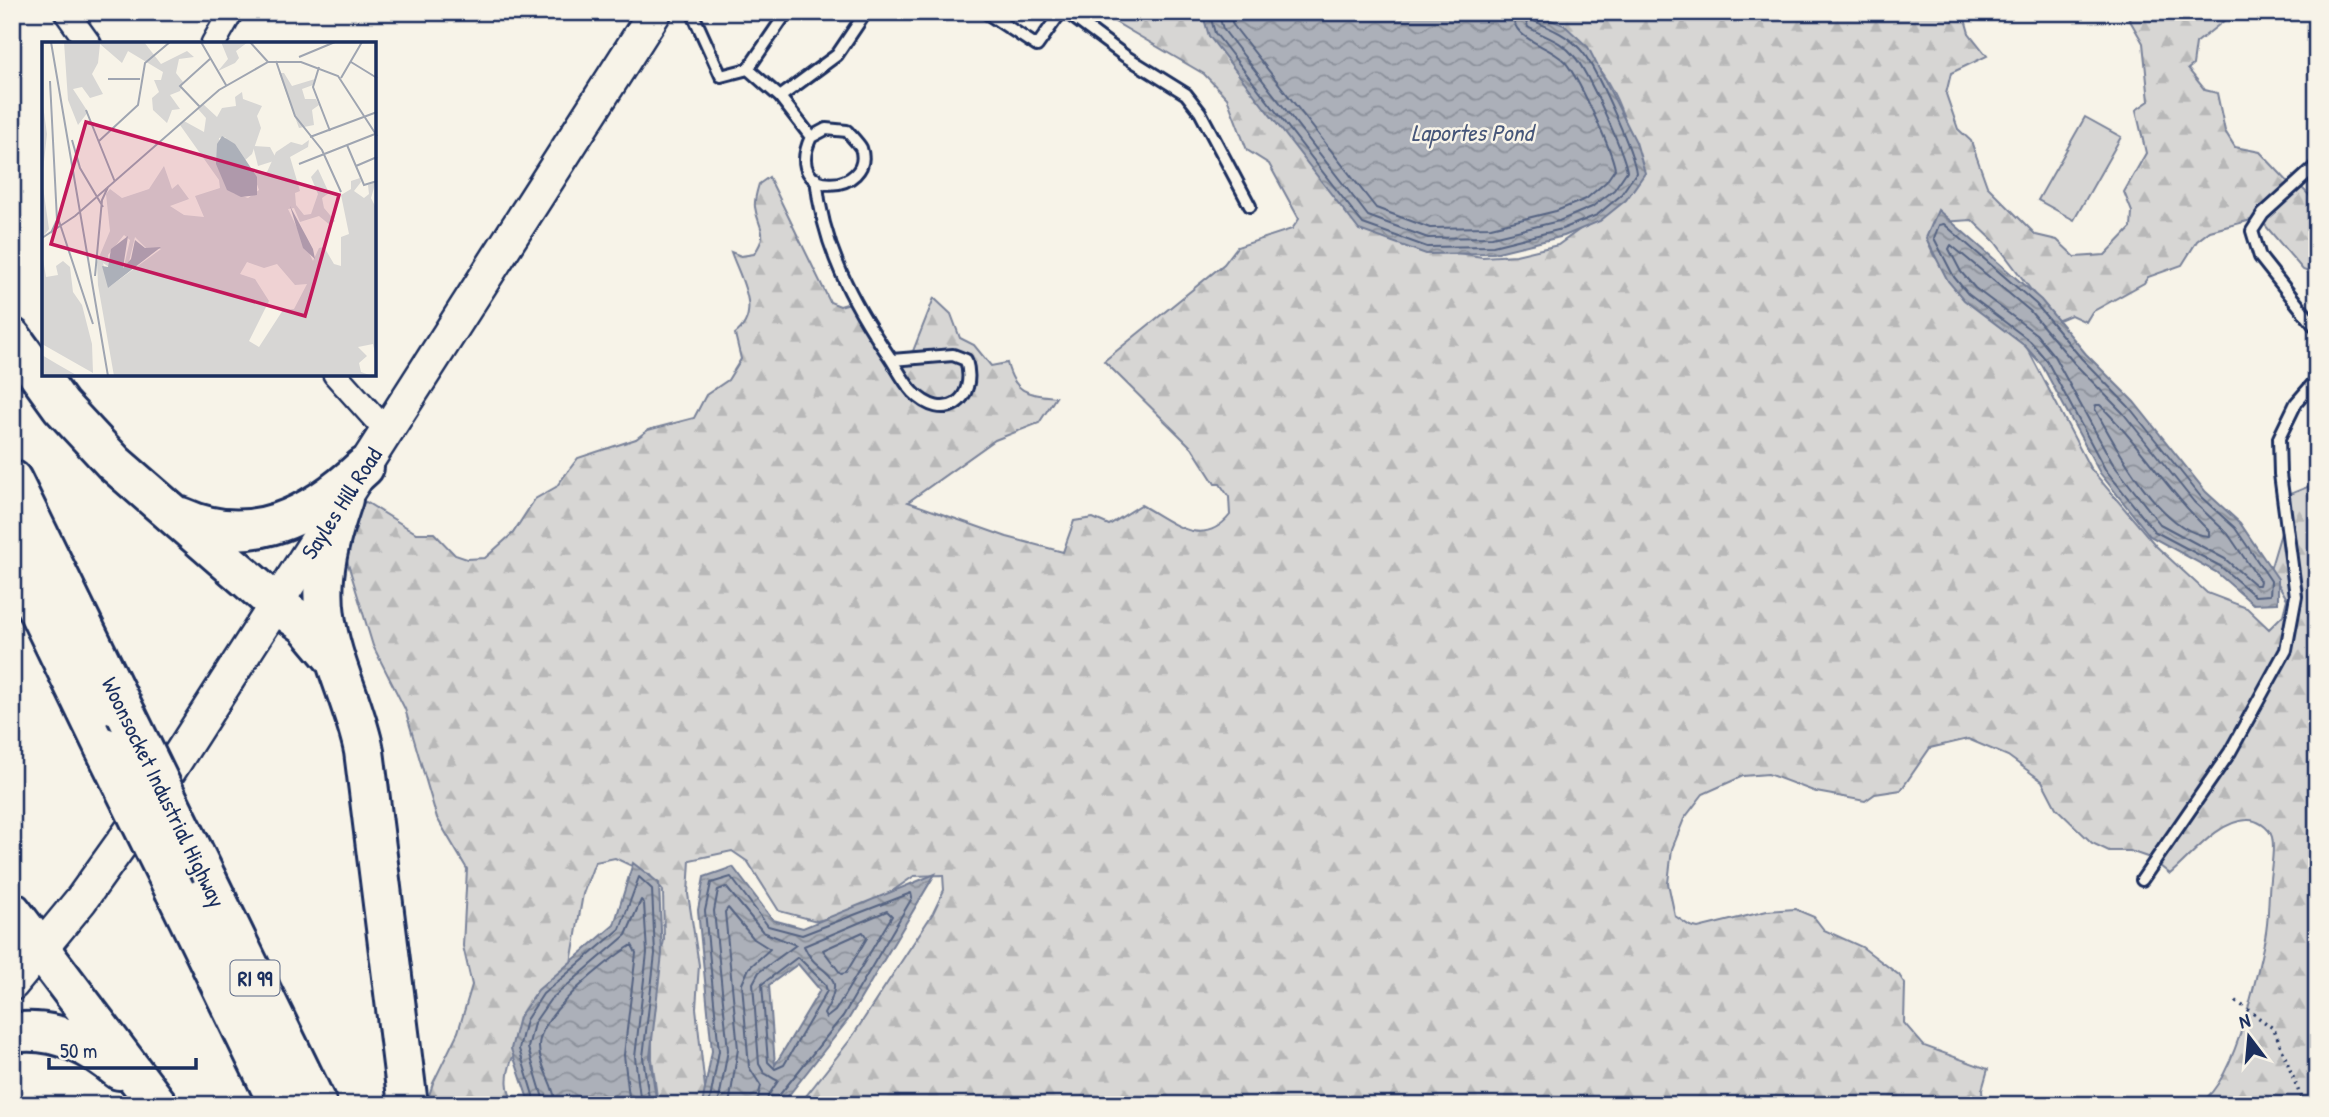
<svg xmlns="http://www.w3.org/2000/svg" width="2329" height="1117" viewBox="0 0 2329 1117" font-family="'Patrick Hand',sans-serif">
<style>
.forest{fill:url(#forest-firs);stroke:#798299;stroke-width:2}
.pitch{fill:#d7d6d4;stroke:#798299;stroke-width:2}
.water{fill:url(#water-waves);stroke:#727c95;stroke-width:2;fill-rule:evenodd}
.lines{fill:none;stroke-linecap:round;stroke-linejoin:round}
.shore{stroke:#556382;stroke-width:2}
.lane-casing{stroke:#1b2f5e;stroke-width:16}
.street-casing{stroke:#1b2f5e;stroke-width:28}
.secondary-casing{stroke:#1b2f5e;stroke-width:37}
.highway-casing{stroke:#1b2f5e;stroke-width:44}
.path{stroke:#1b2f5e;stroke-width:3.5;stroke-dasharray:2 5;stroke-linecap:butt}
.lane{stroke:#f7f3e8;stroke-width:10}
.street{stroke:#f7f3e8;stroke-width:23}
.secondary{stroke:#f7f3e8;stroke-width:32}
.highway{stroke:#f7f3e8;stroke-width:38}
.highway-bridge-casing{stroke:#1b2f5e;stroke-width:44;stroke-linecap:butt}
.highway-bridge{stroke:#f7f3e8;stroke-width:38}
.labels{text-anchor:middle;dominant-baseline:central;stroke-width:5;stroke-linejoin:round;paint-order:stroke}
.shield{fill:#f7f3e8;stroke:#5d6a87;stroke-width:2}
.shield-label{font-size:21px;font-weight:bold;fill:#1b2f5e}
.street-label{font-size:23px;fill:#1b2f5e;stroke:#f7f3e8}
.water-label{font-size:24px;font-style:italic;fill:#465679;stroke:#f7f3e8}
.inset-road{fill:none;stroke:#9fa5b1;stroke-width:2}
.view{fill:#c2185b;fill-opacity:0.15;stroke:#c2185b;stroke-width:3.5}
.inset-edge{fill:none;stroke:#1b2f5e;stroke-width:3.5}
</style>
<defs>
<pattern id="forest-firs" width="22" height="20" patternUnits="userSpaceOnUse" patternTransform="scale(1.75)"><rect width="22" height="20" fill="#d7d6d4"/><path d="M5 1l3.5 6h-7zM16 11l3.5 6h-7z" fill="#b8b8b8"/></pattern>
<pattern id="water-waves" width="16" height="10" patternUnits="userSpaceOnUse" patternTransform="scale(1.75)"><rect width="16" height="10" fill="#acb0b9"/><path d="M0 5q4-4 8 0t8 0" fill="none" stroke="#8b909a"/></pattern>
</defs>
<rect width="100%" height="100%" fill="#f7f3e8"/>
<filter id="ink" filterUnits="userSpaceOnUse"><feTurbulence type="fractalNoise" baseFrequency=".0143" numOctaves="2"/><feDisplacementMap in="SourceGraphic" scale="14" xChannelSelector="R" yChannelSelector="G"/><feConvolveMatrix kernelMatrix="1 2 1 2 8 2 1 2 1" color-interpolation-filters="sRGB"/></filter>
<g filter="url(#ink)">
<!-- forest -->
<path class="forest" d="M 1098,12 L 1207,12 L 1417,246 L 1482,257 L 1516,255 L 1558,245 L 1583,227 L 1634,152 C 1619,90 1597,53 1543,20 L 1552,12 L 1963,12 L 1969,33 L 1987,56 L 1951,73 L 1946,94 L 1958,129 L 1971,141 L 1987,186 L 2036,235 L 2057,240 L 2075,257 L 2105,255 L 2131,228 L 2132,212 L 2124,192 L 2146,153 L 2136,110 L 2149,101 L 2143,43 L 2125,12 L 2235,12 L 2196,43 L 2193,65 L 2188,69 L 2205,90 L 2217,93 L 2225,131 L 2235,147 L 2260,152 L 2291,185 L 2296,182 L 2317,203 L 2317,275 L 2303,270 L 2259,218 L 2210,231 L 2197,241 L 2182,265 L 2148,277 L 2144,283 L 2092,312 L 2086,322 L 2071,315 L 2059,320 L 2058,326 L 1995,242 L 1972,220 L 1941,222 L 1928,243 L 1934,256 L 1963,285 L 2011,317 L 2090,468 L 2156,546 L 2207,593 L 2247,608 L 2269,629 L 2283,615 L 2287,599 L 2270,570 L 2281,533 L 2283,497 L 2317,483 L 2317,1105 L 2195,1105 C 2233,1093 2257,975 2265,938 C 2269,919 2268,898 2270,879 C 2271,867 2275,849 2272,837 C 2269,827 2256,819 2247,820 C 2217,821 2192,856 2170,874 L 2150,858 L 2130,851 L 2109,851 L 2092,843 L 2056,808 L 2042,781 L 2008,756 L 1968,739 L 1930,748 L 1901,790 L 1875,794 L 1865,801 L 1816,792 L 1768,774 L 1743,776 L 1703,794 L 1684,819 L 1672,849 L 1668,883 L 1675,916 L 1690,926 L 1698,928 L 1767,911 L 1795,909 L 1814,917 L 1824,930 L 1862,947 L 1899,975 L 1905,984 L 1904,1023 L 1924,1046 L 1988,1069 L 1982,1090 L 1983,1105 L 799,1105 L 850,1040 L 933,913 L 944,890 L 943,875 L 914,876 L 868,908 L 817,921 L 779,911 L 748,862 L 732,851 L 690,860 L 688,894 L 699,965 L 696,1008 L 707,1105 L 658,1105 L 652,1059 L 652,998 L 664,940 L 663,891 L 649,874 L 615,858 L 595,862 L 583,894 L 571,963 L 512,1059 C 506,1076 505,1089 515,1105 L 426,1105 L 433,1083 L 458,1032 L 472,985 L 463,946 L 467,869 L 437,818 L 405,709 L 373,646 L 345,554 L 361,503 L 366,502 L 416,533 L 434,533 L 455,555 L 467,559 L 485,558 L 513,533 L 535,499 L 556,487 L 578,458 L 636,439 L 648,430 L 694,418 L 706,395 L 728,380 L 741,359 L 735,334 C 763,313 740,278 731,252 L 741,256 L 754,254 C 770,231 758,229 755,207 C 754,200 757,191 759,184 L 769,177 L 830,302 L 840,306 L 857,301 L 895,357 L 913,351 L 934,298 L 951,314 L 960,338 L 974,345 L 991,366 L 1007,363 C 1015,394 1028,394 1056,397 L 1039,423 L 995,440 L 908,502 L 1007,537 L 1063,552 L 1074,521 L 1093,518 L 1109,525 L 1141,505 C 1172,522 1202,550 1230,515 L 1229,497 L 1220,484 L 1215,484 L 1192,448 L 1104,361 L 1224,264 L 1237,247 L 1292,229 L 1299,219 L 1269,164 L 1247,150 L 1227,98 L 1204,74 Z"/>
<!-- pitch -->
<path class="pitch" d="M 2085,117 L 2121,137 L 2074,220 L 2038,200 Z"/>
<!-- water -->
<path class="water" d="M 1202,12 L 1530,12 L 1564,25 L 1588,47 L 1636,142 L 1645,173 L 1626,200 L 1600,221 L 1564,236 L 1494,253 L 1426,254 L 1359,230 L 1209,36 Z
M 1938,210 L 2041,300 L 2086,354 L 2134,402 L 2206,492 L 2240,523 L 2278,579 L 2278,603 L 2253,604 L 2216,572 L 2150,536 L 2100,473 L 2042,365 L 2025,346 L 1964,300 L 1948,281 L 1926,238 Z
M 633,863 L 659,883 L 662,954 L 650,1057 L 657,1105 L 530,1105 L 511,1049 L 519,1017 L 538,990 L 614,925 Z
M 733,867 L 773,920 L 803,928 L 935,874 L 848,1020 L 781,1105 L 702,1105 L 712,1051 L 698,910 L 704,877 ZM 798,964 L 820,990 L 775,1065 L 769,985 Z"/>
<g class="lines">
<!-- shore -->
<path class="shore" d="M 1209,12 L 1215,33 L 1363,224 L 1427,247 L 1493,246 L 1562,229 L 1597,215 L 1620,196 L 1636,173 C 1634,152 1594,63 1580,49 C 1567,35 1552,29 1534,21 L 1531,12
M 1218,12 L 1223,29 L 1368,216 L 1428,238 L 1492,237 L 1559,221 L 1592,207 L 1614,190 L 1627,171 C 1624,152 1587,70 1574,56 C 1561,40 1544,37 1528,27 L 1522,12
M 1229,12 L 1233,25 L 1376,208 L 1430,228 L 1491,227 L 1556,211 L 1586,199 L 1606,182 L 1615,169 C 1612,150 1577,74 1564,61 C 1546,43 1513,42 1512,12
M 1944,224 L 2036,304 L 2081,358 L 2129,407 L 2201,497 L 2235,528 L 2271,581 L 2270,595 L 2255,596 L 2220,566 L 2154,531 L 2105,469 L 2047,361 L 2030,341 L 1968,294 L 1954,277 L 1934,238 L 1939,225 Z
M 1951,245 L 2030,311 L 2075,364 L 2123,413 L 2194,502 L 2228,534 L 2260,581 L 2259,585 L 2255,585 L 2225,559 L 2160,524 L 2113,464 L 2054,356 L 2036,334 L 1975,288 L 1961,272 L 1949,249 Z
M 2096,405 L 2100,405 C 2140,444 2169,493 2209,531 L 2209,536 C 2162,534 2115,446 2095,409 Z
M 887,911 L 892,916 L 835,1011 L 826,1018 L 824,1014 C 851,968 817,978 804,946 Z
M 863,932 L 867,938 L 846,973 L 841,974 L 823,950 Z
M 798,957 L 825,984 L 827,991 L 784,1065 L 775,1069 L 768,1062 L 762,984 Z
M 536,1105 L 519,1049 L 526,1020 L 543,994 L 620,929 L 639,877 L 652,889 L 655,954 L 643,1057 L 650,1105
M 545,1105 L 528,1048 L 534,1023 L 550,1000 L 626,935 L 641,900 L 644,903 L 647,953 L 635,1057 L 641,1105
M 556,1105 C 555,1085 539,1067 539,1047 C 538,1015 606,961 632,945 L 636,953 L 624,1055 L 630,1105
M 709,1105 L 719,1051 L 705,911 L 711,883 L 731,877 L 768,926 L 802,935 L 911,893 L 912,898 L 843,1016 L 777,1098 L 776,1105
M 718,1105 L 728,1050 L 714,911 L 718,890 L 726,887 L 763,932 L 796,945 L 759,972 L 753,983 L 759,1064 L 764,1073 L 778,1081 L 768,1096 L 767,1105
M 729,1105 L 738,1049 L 725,912 L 728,908 L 754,939 L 770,949 L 749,968 L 742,984 L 749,1067 L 761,1086 L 756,1105"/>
<!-- lane casing -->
<g class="lane-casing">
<path id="lane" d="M 692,12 L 721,76 L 748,69 L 787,12
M 985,12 L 1037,46 L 1061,12
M 1066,12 L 1125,56 L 1186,94 L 1200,112 L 1250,206
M 748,69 L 780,97 L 811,137 L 826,129 L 847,131 C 851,136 858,143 861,148 C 876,193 781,202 811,137
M 780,97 L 837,55 L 866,12
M 2317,165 L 2263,214 L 2252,231 L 2260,257 L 2317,329
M 816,179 C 823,246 851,301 889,356 C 897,368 903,381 913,392 C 944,424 978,401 966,360 L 953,355 L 892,360
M 2142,880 L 2230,752 L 2286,650 L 2296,596 L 2280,474 L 2279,438 L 2296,403 L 2317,379"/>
</g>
<!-- street casing -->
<g class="street-casing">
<path id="street" d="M 66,12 L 89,44
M 213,44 L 231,12
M 335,374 L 387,432"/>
</g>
<!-- secondary casing -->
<g class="secondary-casing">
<path id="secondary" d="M 12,984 L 81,900 L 134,826 L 655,12"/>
</g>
<!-- highway casing -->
<g class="highway-casing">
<path id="highway" d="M 12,338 L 61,406 L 114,463 L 276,604 L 306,625 L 332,656
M 12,480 L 126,714
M 343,499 C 330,537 319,575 325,616 C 331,662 355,705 364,751 L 408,1105
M 181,517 C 251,549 312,516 364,467
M 12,557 L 104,747
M 193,851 L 317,1105
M 175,891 L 279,1105
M 12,912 L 158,1105
M 12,1033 C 53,1027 89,1044 119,1070"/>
</g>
<!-- path -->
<path class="path" d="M 2236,1001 L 2274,1029 L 2304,1105"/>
<!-- lane -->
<use href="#lane" class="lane"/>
<!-- street -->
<use href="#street" class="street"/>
<!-- secondary -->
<use href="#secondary" class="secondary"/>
<!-- highway -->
<use href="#highway" class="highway"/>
<!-- highway-bridge casing -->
<g class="highway-bridge-casing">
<path id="highway-bridge" d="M 126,714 L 193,851
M 104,747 L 175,891"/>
</g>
<!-- highway-bridge -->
<use href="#highway-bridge" class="highway-bridge"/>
</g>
</g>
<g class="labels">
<!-- shield labels -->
<rect class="shield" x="230.5" y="960.5" width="49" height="35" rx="5"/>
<g class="shield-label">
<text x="255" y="978">RI 99</text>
</g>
<!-- street labels -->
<g class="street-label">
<text transform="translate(341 503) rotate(-57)">Sayles Hill Road</text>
<text transform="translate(164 792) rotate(64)">Woonsocket Industrial Highway</text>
</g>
<!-- water labels -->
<g class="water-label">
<text x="1472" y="132">Laportes Pond</text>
</g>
</g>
<!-- overview -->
<g transform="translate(42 42)">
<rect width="334" height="334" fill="#f7f3e8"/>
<path d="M 22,0 L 102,0 L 119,22 L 145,9 L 152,15 L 137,17 L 134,31 L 141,40 L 138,49 L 128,53 L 138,67 L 130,68 L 125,81 L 111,68 L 110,56 L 117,50 L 112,38 L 119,38 L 121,30 L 86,9 L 80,21 L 58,2 L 56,21 L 50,32 L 61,52 L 48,56 L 40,45 L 31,47 L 46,70 L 36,83 L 26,58 ZM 179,0 L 206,0 L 194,9 L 197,16 L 193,21 L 176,29 L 186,17 ZM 237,31 L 242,31 L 250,44 L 273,37 L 271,43 L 260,47 L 263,57 L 274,57 L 277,63 L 270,68 L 272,83 L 257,86 ZM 200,50 L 201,57 L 220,64 L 215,74 L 219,86 L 210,112 L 201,120 L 183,95 L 177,96 L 176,124 L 191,151 L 206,156 L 217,148 L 211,131 L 225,130 L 234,110 L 249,100 L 260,103 L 267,98 L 266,105 L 248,115 L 258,149 L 253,151 L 254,163 L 262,173 L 269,172 L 276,152 L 269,135 L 276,127 L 287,151 L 280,156 L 282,166 L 293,179 L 288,183 L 277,174 L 258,180 L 252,166 L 246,167 L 271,219 L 277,206 L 282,205 L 292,222 L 299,224 L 299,195 L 307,192 L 299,153 L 309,147 L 309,139 L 318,136 L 319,140 L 312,149 L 322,156 L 327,152 L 326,143 L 334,139 L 329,156 L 335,168 L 334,316 L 331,302 L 316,305 L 325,314 L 317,321 L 319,330 L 330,334 L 72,334 L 56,243 L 55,220 L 68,189 L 64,152 L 68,147 L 80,156 L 107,147 L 122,124 L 130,147 L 136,142 L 147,157 L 128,164 L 142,173 L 162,175 L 153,154 L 178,146 L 177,138 L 138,83 L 142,79 L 162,90 L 164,76 L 156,67 L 161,62 L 175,75 L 180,66 L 194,64 L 193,55 ZM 82,193 L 88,198 L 81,228 L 86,224 L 93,195 L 104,206 L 119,207 L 67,245 L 61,221 L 67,225 L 66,213 ZM 205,220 L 222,226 L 235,222 L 253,243 L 265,242 L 252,267 L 241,268 L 217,305 L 207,299 L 227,259 L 213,237 L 198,232 ZM 0,56 L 5,92 L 0,138 L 7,187 L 0,196 ZM 0,211 L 4,235 L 16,233 L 14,224 L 21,219 L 28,225 L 31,250 L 40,263 L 50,302 L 51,331 L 0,302 ZM 0,313 L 15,322 L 36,334 L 0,334 Z" fill="#d7d6d4" fill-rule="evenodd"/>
<path d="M 211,104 L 228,105 L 235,118 L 216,124 Z" fill="#d7d6d4"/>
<path d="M 180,94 L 193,102 L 215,135 L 215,153 L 199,155 L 185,148 L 174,122 L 175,102 ZM 248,164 L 271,207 L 273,217 L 261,206 ZM 86,194 L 81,226 L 89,217 L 93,198 L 103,206 L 119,205 L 66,246 L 60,224 L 66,225 L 69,207 Z" fill="#acb0b9"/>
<path class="inset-road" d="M 9,0 L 66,334M 159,0 L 184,43M 208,0 L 226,20M 257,15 L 293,0M 234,19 L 253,74 L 280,108 L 299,150M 309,20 L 335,36M 277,25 L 271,45 L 288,89M 299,36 L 320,0M 66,37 L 98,37M 8,39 L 15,178 L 9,191M 158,65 L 138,44 L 169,16M 44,68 L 73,140M 268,95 L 335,70M 30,98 L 38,126 L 61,165M 57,99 L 96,63 L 103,21 L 128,0M 305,103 L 322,143 L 335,139M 257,122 L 333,92M 314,124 L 335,115M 16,176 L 51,282M 0,196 L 33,174 L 177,48 L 226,20 L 259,20 L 296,34 L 335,94M 53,234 L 60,158 L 66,145"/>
<path class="view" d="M 44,80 L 297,153 L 263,274 L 9,202 Z"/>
<rect width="334" height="334" class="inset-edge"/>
</g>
<!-- margin -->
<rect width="2329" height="1117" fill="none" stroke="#f7f3e8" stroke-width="42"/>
<rect x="21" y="21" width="2287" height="1075" fill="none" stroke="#1b2f5e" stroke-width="2.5" filter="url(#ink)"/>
<!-- north arrow -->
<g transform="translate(2249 1037) rotate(344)" stroke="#f7f3e8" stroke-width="5" paint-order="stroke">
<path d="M0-5L12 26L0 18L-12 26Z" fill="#1b2f5e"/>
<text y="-10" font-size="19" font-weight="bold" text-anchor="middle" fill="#1b2f5e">N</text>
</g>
<!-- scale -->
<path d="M49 1058v10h147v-10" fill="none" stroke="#1b2f5e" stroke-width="3.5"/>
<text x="60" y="1058" font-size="21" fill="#1b2f5e" stroke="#f7f3e8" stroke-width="5" paint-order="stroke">50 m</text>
</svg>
